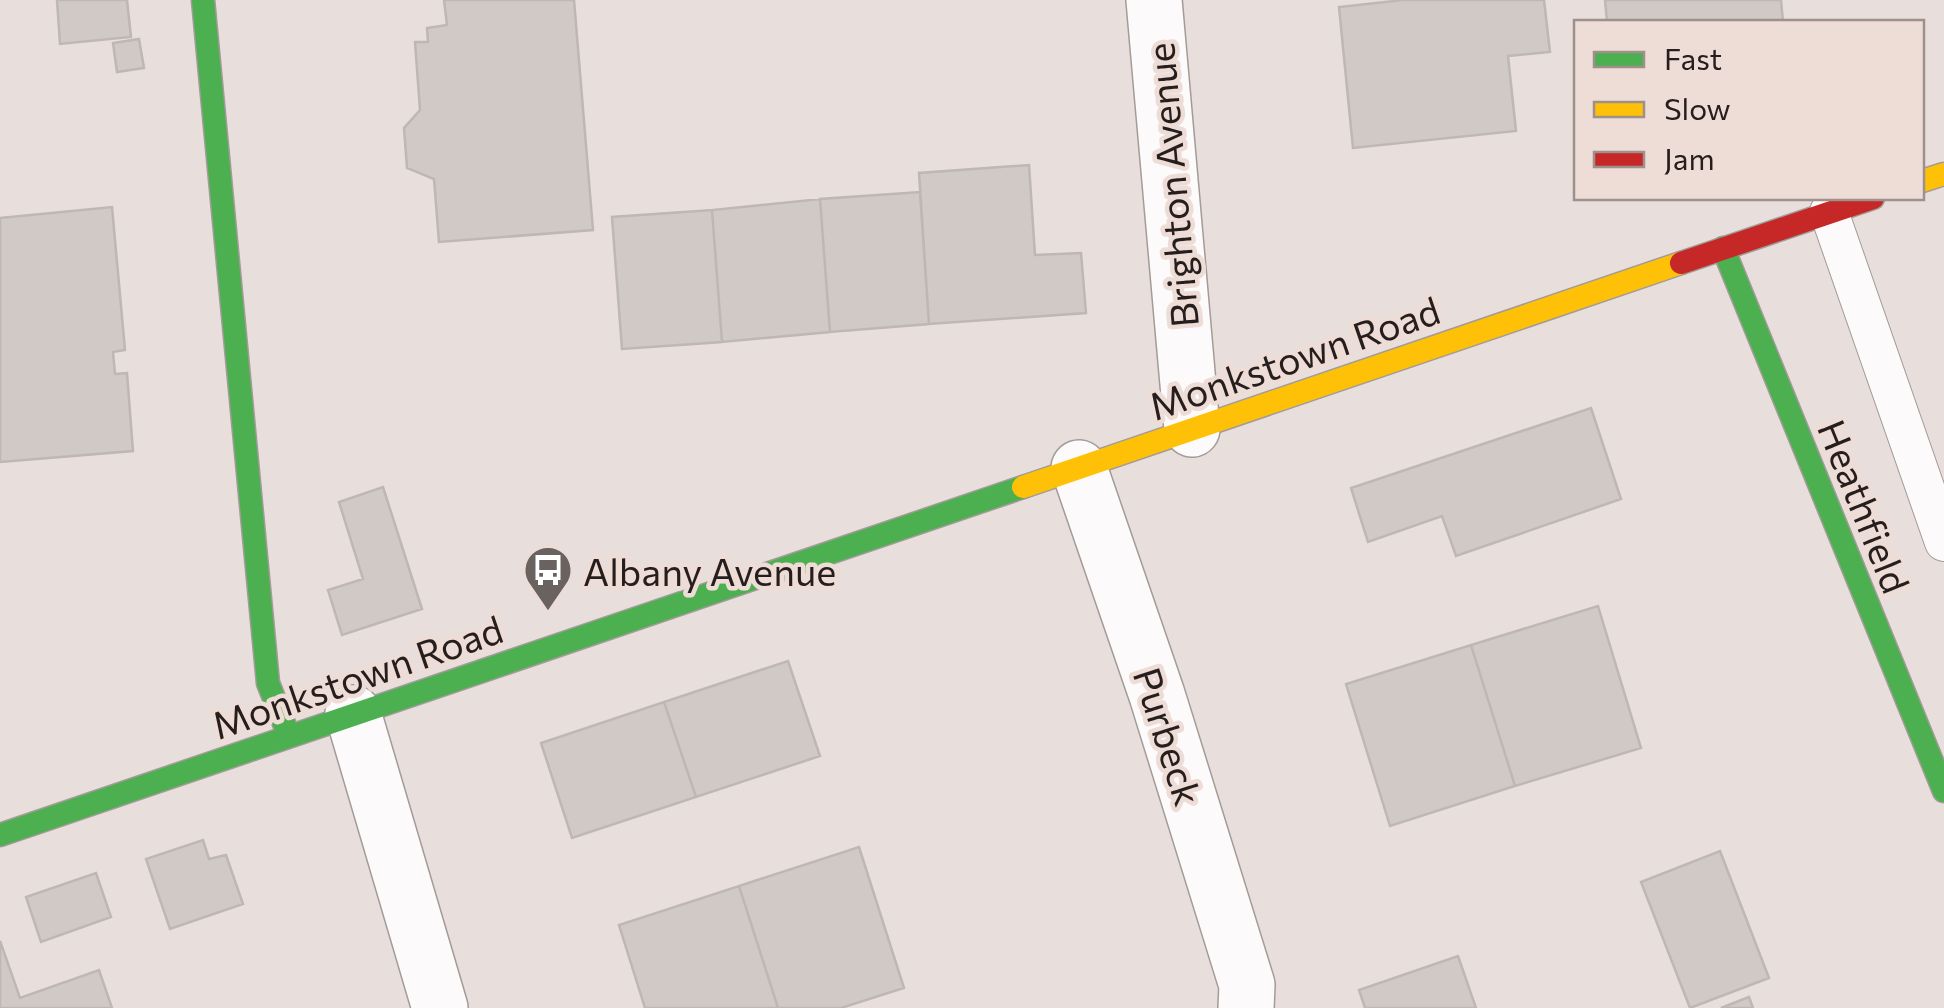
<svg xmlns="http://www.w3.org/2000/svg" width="1944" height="1008" viewBox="0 0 1944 1008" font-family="Commissioner,sans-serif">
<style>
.building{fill:#d0c9c6;stroke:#beb7b4;stroke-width:2.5}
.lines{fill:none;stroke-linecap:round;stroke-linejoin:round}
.lane-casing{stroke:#a29b98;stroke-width:40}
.street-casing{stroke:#a29b98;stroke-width:58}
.fast-casing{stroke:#a29b98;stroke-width:25}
.slow-casing{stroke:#a29b98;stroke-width:25}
.jam-casing{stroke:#a29b98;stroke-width:25}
.lane{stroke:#fcfafa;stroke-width:38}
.street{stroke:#fcfafa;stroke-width:55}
.fast{stroke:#4caf50;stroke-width:22}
.slow{stroke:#ffc107;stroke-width:22}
.jam{stroke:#c62828;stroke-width:22}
.labels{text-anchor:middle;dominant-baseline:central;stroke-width:9;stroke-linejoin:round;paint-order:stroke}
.street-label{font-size:38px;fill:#251e1c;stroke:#eedcd6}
.poi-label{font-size:38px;fill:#251e1c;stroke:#eedcd6;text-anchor:start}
</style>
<rect width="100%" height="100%" fill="#e8dfdc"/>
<!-- building -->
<path class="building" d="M 57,0 L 127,0 L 131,37 L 60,44 Z
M 444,0 L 574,0 L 593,230 L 439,242 L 434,179 L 407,168 L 404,128 L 420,110 L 415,42 L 428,42 L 427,28 L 447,25 Z
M 1403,0 L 1544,0 L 1550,52 L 1508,56 L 1516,131 L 1353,148 L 1339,7 Z
M 1605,0 L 1781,0 L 1783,22 L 1607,22 Z
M 139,39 L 144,68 L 117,72 L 113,43 Z
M 1029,165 L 1035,255 L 1081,253 L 1086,313 L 929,324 L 919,173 Z
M 920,192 L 929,324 L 830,332 L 820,199 Z
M 820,199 L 830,332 L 722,342 L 712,210 Z
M 112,207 L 125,350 L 113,352 L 115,374 L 127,373 L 133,451 L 0,462 L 0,218 Z
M 712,210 L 722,342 L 622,349 L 612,217 Z
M 1591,408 L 1621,499 L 1456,556 L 1442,516 L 1368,542 L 1351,488 Z
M 383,487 L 422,609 L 342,635 L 328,590 L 363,579 L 339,502 Z
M 1598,606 L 1641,748 L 1515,786 L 1471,645 Z
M 1471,645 L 1515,786 L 1390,826 L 1346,684 Z
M 788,661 L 820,756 L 696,797 L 664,702 Z
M 664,702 L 696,797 L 572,838 L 541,743 Z
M 203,840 L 209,859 L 226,855 L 243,904 L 170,929 L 146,859 Z
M 859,847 L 904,988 L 841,1008 L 778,1008 L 739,886 Z
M 1720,851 L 1769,978 L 1690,1008 L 1641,882 Z
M 96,873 L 111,917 L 41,942 L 26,897 Z
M 739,886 L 778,1008 L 645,1008 L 619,925 Z
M 0,941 L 20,998 L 99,970 L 112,1008 L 0,1008 Z
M 1458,956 L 1476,1008 L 1365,1008 L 1359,990 Z
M 1749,997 L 1753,1008 L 1721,1008 Z"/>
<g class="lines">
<!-- lane casing -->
<g class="lane-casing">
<path id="lane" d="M 1829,212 L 1944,542"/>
</g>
<!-- street casing -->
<g class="street-casing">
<path id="street" d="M 1154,0 L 1192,429
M 1079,468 L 1157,695 L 1247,985 L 1246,1008
M 353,713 L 440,1008"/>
</g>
<!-- fast casing -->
<g class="fast-casing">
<path id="fast" d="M 203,0 L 268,683 L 289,736
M 1723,248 L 1944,791
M 0,835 L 1023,487"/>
</g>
<!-- slow casing -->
<g class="slow-casing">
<path id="slow" d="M 1922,181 L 1944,174
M 1023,487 L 1681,263"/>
</g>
<!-- jam casing -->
<g class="jam-casing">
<path id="jam" d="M 1681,263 L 1873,198"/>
</g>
<!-- lane -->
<use href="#lane" class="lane"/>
<!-- street -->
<use href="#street" class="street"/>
<!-- fast -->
<use href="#fast" class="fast"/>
<!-- slow -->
<use href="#slow" class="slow"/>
<!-- jam -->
<use href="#jam" class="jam"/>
</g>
<!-- icons -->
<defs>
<g id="bus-pin" transform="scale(2.5)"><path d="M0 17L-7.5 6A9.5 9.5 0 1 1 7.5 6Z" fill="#69625f" stroke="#eedcd6"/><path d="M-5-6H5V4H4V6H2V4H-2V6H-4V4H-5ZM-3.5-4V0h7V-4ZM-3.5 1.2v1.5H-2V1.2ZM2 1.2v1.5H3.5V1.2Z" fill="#fff"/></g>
</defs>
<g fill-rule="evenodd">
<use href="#bus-pin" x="548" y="570"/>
</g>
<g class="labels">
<!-- street labels -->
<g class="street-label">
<text transform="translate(1171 185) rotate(-95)">Brighton Avenue</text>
<text transform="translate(1294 357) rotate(-19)">Monkstown Road</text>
<text transform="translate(1865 506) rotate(68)">Heathfield</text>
<text transform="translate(357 676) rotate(-19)">Monkstown Road</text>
<text transform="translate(1169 736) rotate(72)">Purbeck</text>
</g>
<!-- poi labels -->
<g class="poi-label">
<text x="583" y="570">Albany Avenue</text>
</g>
</g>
<!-- legend -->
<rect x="1574" y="20" width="350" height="180" fill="#eedcd6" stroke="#9e908c" stroke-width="2.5"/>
<rect x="1594" y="52" width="50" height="15" fill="#4caf50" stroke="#9e908c" stroke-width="2.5"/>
<text x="1664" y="70" font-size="30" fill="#251e1c">Fast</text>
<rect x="1594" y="102" width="50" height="15" fill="#ffc107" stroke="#9e908c" stroke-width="2.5"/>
<text x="1664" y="120" font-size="30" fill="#251e1c">Slow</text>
<rect x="1594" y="152" width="50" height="15" fill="#c62828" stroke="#9e908c" stroke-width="2.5"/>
<text x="1664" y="170" font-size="30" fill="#251e1c">Jam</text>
</svg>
